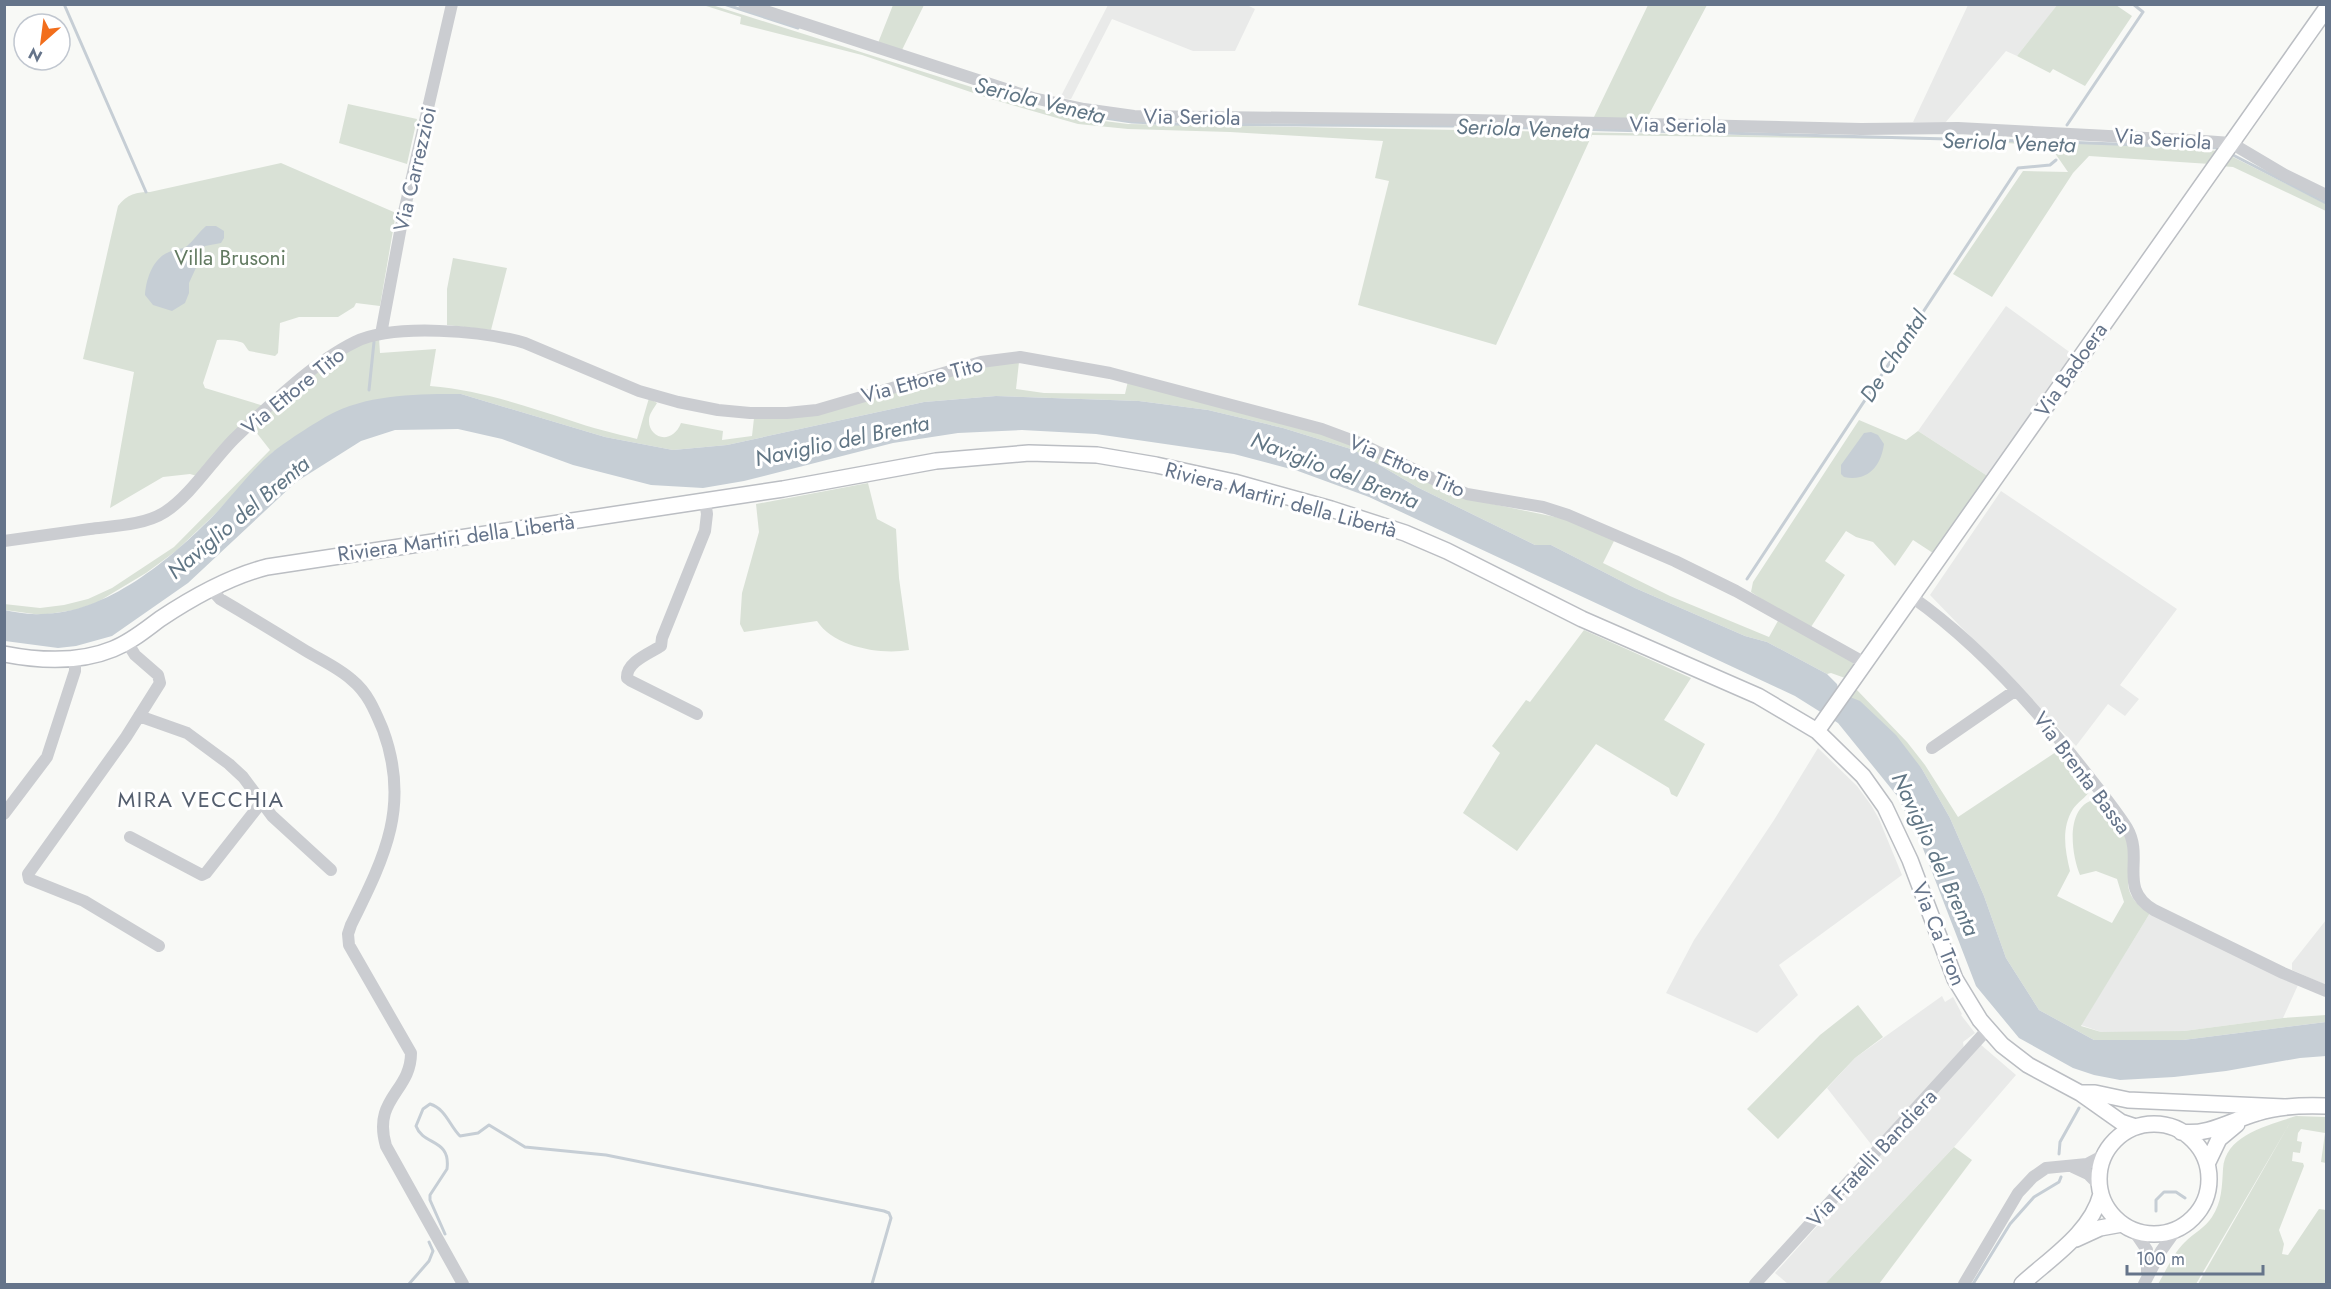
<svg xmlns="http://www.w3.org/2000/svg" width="2331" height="1289" viewBox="0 0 2331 1289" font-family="Jost,sans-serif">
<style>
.built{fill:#e9eae9}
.green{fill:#d9e1d6}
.water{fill:#c6ced5}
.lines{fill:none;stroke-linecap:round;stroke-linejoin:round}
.stream{stroke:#c6ced5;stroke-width:3}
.major-casing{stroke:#bbbec3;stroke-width:18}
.minor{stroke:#cbcdd1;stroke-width:12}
.major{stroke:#fff;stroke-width:15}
.labels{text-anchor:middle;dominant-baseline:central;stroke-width:6;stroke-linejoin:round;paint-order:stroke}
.street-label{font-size:21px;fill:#65748a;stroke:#fff}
.park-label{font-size:21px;fill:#627a61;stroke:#fff}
.water-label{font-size:22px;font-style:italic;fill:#617685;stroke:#fff}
.neighbourhood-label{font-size:22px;letter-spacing:1.5px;fill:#545e6e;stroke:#fff}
</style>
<rect width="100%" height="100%" fill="#f8f9f6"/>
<!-- built -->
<path class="built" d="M 1245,4 L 1255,9 L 1235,51 L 1193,51 L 1112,19 L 1071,99 L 1060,98 L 1108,5 Z
M 1968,5 L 2058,5 L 2017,56 L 2006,51 L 1945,123 L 1913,122 Z
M 2006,306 L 2075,356 L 1989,477 L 1918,431 Z
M 2001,491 L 2177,609 L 2120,685 L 2139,699 L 2125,716 L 2108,704 L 2076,746 L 1930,595 Z
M 1818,748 L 1857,786 L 1871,805 L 1879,819 L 1902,875 L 1779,965 L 1798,995 L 1757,1033 L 1666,993 L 1694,940 L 1774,820 Z
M 2150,913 L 2298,985 L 2283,1018 L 2184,1031 L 2147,1033 L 2101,1032 L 2081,1025 Z
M 2326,920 L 2326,985 L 2292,970 L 2292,963 Z
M 1942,996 L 1945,1002 L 1953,997 L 1962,1014 L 1961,1015 L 1975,1033 L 1963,1042 L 1964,1049 L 1874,1148 L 1827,1088 L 1855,1058 Z
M 1980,1044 L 2016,1075 L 1954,1147 L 1825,1284 L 1788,1284 L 1775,1273 Z"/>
<!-- green -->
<path class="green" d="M 2058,4 L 2116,5 L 2132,16 L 2085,86 L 2053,69 L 2050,73 L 2017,56 Z
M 703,5 L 712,5 L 1047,111 L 1080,118 L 1128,124 L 2016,140 L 2069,144 L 2126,144 L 2220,151 L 2210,164 L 2089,156 L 2073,173 L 1992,297 L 1953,274 L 2023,171 L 2068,172 L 2050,146 L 1964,140 L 1592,135 L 1496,345 L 1358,305 L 1389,181 L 1375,178 L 1383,141 L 1230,132 L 1128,129 L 1078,124 L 991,99 L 862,55 L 740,24 L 741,17 Z
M 893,5 L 924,5 L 901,52 L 878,43 Z
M 1648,5 L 1707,5 L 1646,120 L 1593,119 Z
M 348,104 L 417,119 L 407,164 L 339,143 Z
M 2229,155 L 2326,204 L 2326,211 L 2233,167 L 2220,166 Z
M 281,163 L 396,213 L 380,306 L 356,303 L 354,307 L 338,317 L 299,317 L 280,323 L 278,353 L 275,356 L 249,351 C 247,349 245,345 243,343 C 238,340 222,339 217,340 L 203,383 L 205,388 L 264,406 L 197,476 L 190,474 L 163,477 L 110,508 L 134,372 L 83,359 L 118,206 C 127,194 137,192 150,192 Z
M 453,258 L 507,268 L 491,330 L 447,325 L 447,289 Z
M 379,338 L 380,353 L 436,349 L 430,386 C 479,390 523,405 569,420 C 591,428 614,433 637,439 L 649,398 L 657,403 C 654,408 649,414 649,420 C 648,438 672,446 681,423 L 723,431 L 722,440 L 752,436 L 754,418 L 793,417 L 968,369 L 1019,362 L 1016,389 L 1044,393 L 1125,394 L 1128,381 L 1328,436 L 1358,447 L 1478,501 L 1565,519 L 1615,539 L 1603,563 L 1670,596 L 1769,637 L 1779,619 L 1853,662 L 1853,667 L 1845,678 L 1831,673 L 1827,674 L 1767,642 L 1745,636 L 1635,588 L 1551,545 L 1535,545 L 1417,487 L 1354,450 L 1283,428 L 1208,410 L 1139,401 L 996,396 L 924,402 L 727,445 L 673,450 L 605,437 L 461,394 L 273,452 L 215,514 L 176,551 L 146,573 L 96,603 L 75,610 L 41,615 L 5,610 L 4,604 L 40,608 L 64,605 L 88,599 L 112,588 L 174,547 L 270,450 L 252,427 L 307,380 L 352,347 Z
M 1859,420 L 1906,440 L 1918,431 L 1989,477 L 1936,555 L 1913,540 L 1895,566 L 1873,542 L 1856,537 L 1846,531 L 1825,561 L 1845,575 L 1811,627 L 1783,613 L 1751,592 L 1753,582 Z
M 868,483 L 877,519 L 896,529 L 899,578 L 909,650 C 880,655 834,647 817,621 L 744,632 L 740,624 L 742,593 L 759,532 L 756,504 Z
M 1584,630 L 1691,678 L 1664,720 L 1705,744 L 1677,797 L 1671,794 L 1669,788 L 1596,744 L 1517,851 L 1463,813 L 1500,753 L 1492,746 L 1526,700 L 1530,702 Z
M 1856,689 L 1907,742 L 1925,765 L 1958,817 L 2059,750 L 2089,785 L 2090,791 C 2085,798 2078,802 2073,809 C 2061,828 2065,850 2070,871 L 2057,896 L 2112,923 L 2124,902 L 2117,879 L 2096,871 L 2080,875 C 2071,854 2064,802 2099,799 C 2110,813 2122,825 2127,842 C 2137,873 2112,889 2150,913 L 2081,1026 L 2101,1032 L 2184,1031 L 2283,1018 L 2326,1015 L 2326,1022 L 2183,1040 L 2094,1040 L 2039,1010 L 2006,958 L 1984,896 L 1950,818 L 1922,769 L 1850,697 Z
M 1858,1005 L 1883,1037 L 1855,1058 L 1778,1139 L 1747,1109 L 1820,1035 Z
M 2296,1116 L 2326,1117 L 2326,1163 L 2321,1162 L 2325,1133 L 2301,1129 L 2298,1133 L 2297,1141 L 2302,1142 L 2300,1153 L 2293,1152 L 2292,1161 L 2303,1163 L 2304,1166 L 2279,1230 L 2284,1244 L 2282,1254 L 2288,1255 L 2319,1209 L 2326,1210 L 2326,1284 L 2198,1284 L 2291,1121 L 2196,1284 L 2158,1284 C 2166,1271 2174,1252 2185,1242 C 2194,1233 2205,1228 2212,1217 C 2222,1202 2222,1186 2223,1169 C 2225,1134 2270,1125 2296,1116 Z
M 1954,1147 L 1972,1160 L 1879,1284 L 1825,1284 Z"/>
<!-- water -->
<path class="water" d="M 206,226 L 216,226 L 224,231 L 224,238 L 221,243 L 205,246 L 200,251 L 200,259 L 189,283 L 189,293 L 185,303 L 172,311 L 153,305 L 145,295 C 146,279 153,258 169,252 C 175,249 181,250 187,246 C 194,240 199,232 206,226 Z
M 461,394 L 605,437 L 673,450 L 727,445 L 924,402 L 996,396 L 1139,401 L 1208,410 L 1283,428 L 1354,450 L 1417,487 L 1535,545 L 1551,545 L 1635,588 L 1745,636 L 1767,642 L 1827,674 L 1837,684 L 1838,688 L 1850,697 L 1860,701 L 1896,735 L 1922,769 L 1950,818 L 1984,896 L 2006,958 L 2039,1010 L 2094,1040 L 2183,1040 L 2326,1022 L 2326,1056 L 2300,1058 L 2226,1071 L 2174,1077 L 2120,1080 L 2094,1075 L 2073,1068 L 2019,1038 L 1976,986 L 1922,846 L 1898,797 L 1838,723 L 1795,696 L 1369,497 L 1298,471 L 1234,454 L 1096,434 L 1022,430 L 958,433 L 893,443 L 744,481 L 703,488 L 651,485 L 573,465 L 502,439 L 458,429 L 395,430 L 361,441 L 296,482 L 188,583 L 112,636 L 76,646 L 58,648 L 5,641 L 4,610 C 16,612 29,615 41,614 C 106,614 171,559 215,514 C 234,494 252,469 274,451 C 287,441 320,419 335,412 C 373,394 420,394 461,394 Z
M 1871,432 L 1878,435 L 1884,444 C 1881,466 1868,482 1844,477 L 1841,474 L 1841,465 L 1864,433 Z"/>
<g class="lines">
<!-- stream -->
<path class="stream" d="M 64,4 L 146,192
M 724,4 L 798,28
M 1085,115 L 1132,122 L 1177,124 L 1453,126
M 2067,125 L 2143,12 L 2133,4
M 1460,126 L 2062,142 L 2221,148
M 2229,153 L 2326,203
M 369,390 L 374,342
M 1747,579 L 2018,168 L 2050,165 L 2056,160
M 2059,1154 L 2060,1142 L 2079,1108
M 2156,1211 L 2156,1200 L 2164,1192 L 2176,1192 L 2185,1198
M 445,1234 L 430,1200 L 430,1195 L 447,1169 C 451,1138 423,1146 416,1126 L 423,1109 L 430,1104 C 446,1109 449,1125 460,1136 L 478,1133 L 489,1125 L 525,1147 L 606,1155 L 884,1211 L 889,1213 L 891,1218 L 872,1284
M 409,1284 L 429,1261 L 433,1251 L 429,1242
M 1973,1284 L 2010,1224 L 2034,1197 L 2059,1182 L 2061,1177"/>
<!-- major casing -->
<g class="major-casing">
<path id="major" d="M 4,654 C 40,661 79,663 113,649 C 131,642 145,630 160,619 C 193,597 228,577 267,567 L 783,489 L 936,461 L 1029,453 L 1097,455 L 1156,465 L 1234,482 L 1331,509 L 1405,533 L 1447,551 L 1582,619 L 1758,696 L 1817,731 L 1863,776 L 1885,807 L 1910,860 L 1955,979 L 1980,1020 L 2002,1045 L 2028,1065 L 2080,1093 L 2121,1122 L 2136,1127
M 1817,731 L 2326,9
M 2080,1093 L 2095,1093 L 2128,1100 L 2284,1107
M2099 1179a55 55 0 1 1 110 0a55 55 0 1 1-110 0Z
M 2181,1132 C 2208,1136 2232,1120 2257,1113 C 2279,1106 2303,1105 2326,1106
M 2207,1164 L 2219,1139 L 2237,1124
M 2076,1239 L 2100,1228 L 2122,1224
M 2022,1284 C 2049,1259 2091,1233 2101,1194"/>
</g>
<!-- minor -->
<path class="minor" d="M 744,4 L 1033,98 L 1084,109 L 1134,116 L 1472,120 L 1861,129 L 1958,128 L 2204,141 L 2231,143 L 2285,175 L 2326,195
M 381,334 L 403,216 L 452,4
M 4,541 C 33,537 62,533 90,529 C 114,526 145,525 165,512 C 190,496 213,460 234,439 C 267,407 314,362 355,342 C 394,323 484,331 525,343 L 639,391 L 678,402 L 718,410 L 750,413 L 787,413 L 817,410 L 981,362 L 1020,357 L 1110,373 L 1322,429 L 1357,442 L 1450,487 L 1467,494 L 1543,507 L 1568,515 L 1675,561 L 1736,591 L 1865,663
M 211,589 L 220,599 C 249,616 277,633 306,651 C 321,660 339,668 352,680 C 368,693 375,711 383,730 C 411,806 384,858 351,925 L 348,934 L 349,945 L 411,1053 C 411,1092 372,1098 386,1146 L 463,1284
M 1912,597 C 1976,642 2038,711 2086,773 C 2100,791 2115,809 2127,828 C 2145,859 2117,888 2154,910 L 2283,973 L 2326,991
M 127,642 L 135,655 L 158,675 L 160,683 L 126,737 L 28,874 L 29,879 L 84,901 L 159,946
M 697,714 L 631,681 L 627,678 C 626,662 650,653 661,646 L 662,638 L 705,531 L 707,514 L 705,501
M 139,716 L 187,733 L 229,764 L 243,777 L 272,816 L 331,870
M 1932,748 L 2016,690
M 4,814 L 47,757 L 75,671 L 75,659
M 130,837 L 202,875 L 206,873 L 261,803
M 2073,1167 L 2088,1174 L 2098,1184
M 2134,1231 L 2147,1250 L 2147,1273
M 1755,1284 L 1987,1030
M 1964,1284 L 2018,1193 L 2033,1177 L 2046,1168 L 2087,1164 L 2104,1155
M 2144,1284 L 2161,1251 L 2176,1230"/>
<!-- major -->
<use href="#major" class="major"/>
</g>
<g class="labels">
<!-- street labels -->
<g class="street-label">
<text transform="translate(1192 117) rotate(1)">Via Seriola</text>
<text transform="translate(1678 125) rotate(1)">Via Seriola</text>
<text transform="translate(2163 139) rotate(4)">Via Seriola</text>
<text transform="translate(415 169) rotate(-77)">Via Carrezzioi</text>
<text transform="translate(2071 370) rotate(-55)">Via Badoera</text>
<text transform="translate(922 380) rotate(-15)">Via Ettore Tito</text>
<text transform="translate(293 391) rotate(-39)">Via Ettore Tito</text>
<text transform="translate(1407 466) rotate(24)">Via Ettore Tito</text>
<text transform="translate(1281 500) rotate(15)">Riviera Martiri della Libertà</text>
<text transform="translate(456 538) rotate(-8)">Riviera Martiri della Libertà</text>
<text transform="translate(2082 773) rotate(53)">Via Brenta Bassa</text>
<text transform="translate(1939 934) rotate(68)">Via Ca' Tron</text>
<text transform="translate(1872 1158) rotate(-47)">Via Fratelli Bandiera</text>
</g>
<!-- park labels -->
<g class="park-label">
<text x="230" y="258">Villa Brusoni</text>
</g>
<!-- water labels -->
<g class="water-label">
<text transform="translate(1040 100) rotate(14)">Seriola Veneta</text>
<text transform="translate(1523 128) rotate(2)">Seriola Veneta</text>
<text transform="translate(2009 142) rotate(2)">Seriola Veneta</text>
<text transform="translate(1893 356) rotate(-57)">De Chantal</text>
<text transform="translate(842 440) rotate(-12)">Naviglio del Brenta</text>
<text transform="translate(1335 470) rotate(21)">Naviglio del Brenta</text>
<text transform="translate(238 517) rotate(-40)">Naviglio del Brenta</text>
<text transform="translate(1936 854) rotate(65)">Naviglio del Brenta</text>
</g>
<!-- neighbourhood labels -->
<g class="neighbourhood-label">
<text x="201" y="799">MIRA VECCHIA</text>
</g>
</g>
<!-- border -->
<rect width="2331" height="1289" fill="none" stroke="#65748a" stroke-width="12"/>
<!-- north arrow -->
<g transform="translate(42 42) rotate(208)"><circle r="28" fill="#ffffff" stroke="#c1c7d0" stroke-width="1.5"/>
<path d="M0-4.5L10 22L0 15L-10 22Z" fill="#f26e1c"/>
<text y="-9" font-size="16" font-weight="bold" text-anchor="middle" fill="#65748a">N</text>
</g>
<!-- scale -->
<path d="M2127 1265v9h136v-9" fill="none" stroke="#65748a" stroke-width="3"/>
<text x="2136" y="1265" font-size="18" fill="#65748a" stroke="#ffffff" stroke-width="4.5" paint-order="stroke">100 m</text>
</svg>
